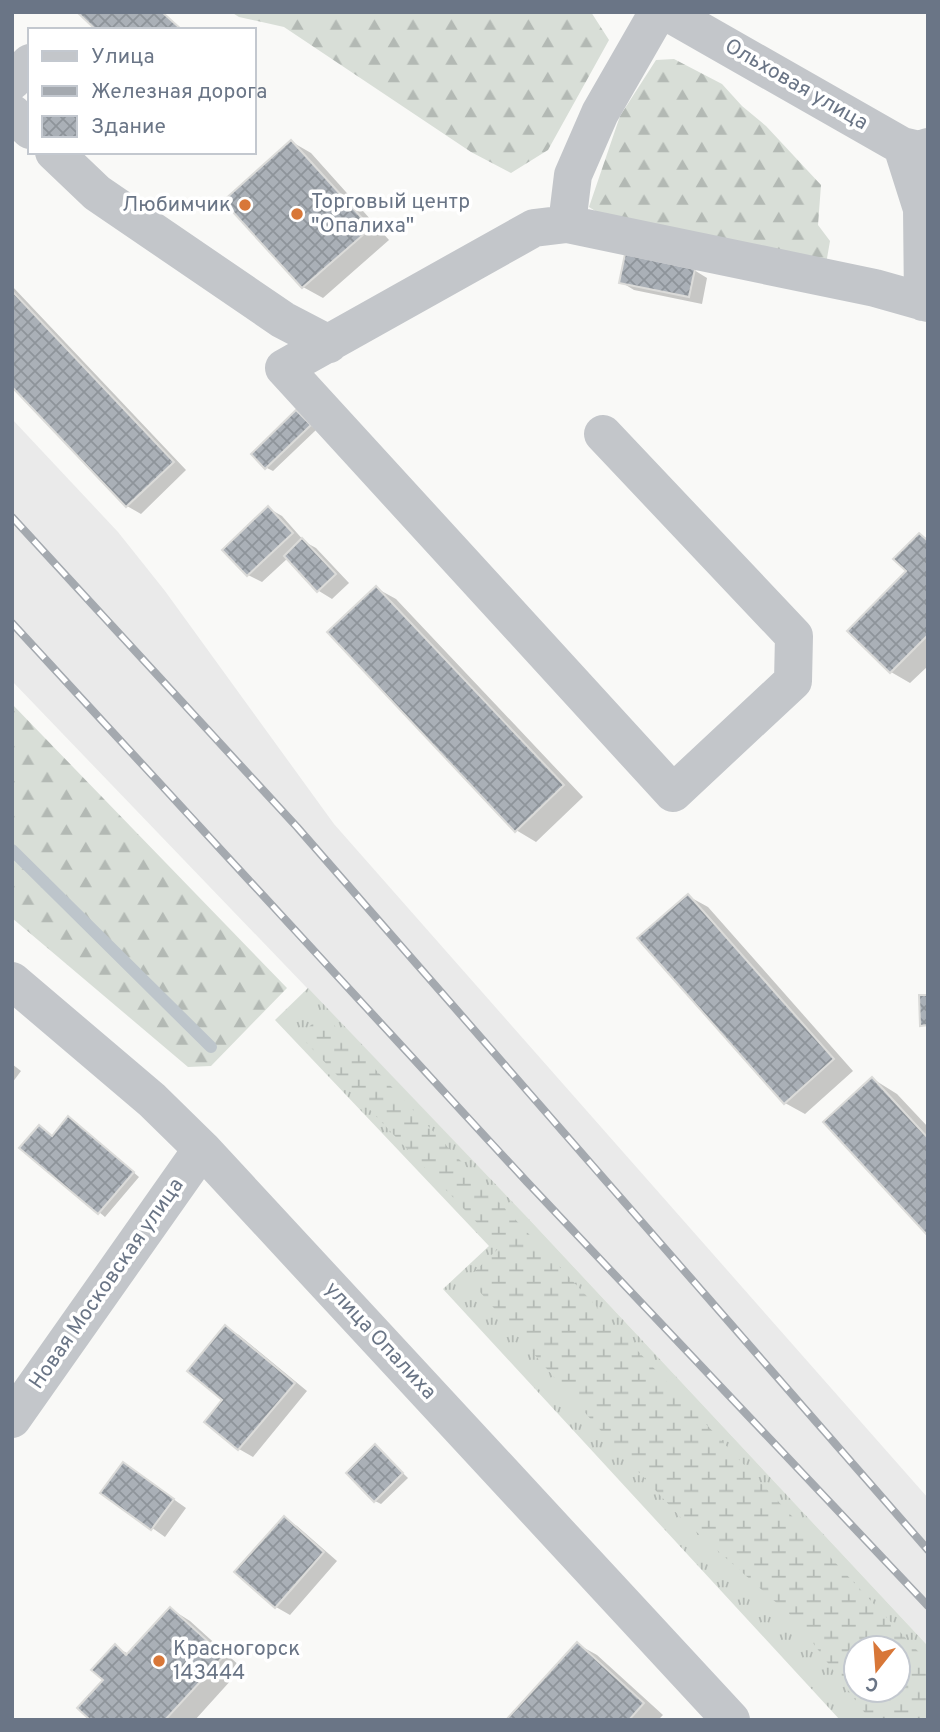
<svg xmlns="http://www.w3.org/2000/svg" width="940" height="1732" viewBox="0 0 940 1732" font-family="Overpass,sans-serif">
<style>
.built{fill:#eaeaea}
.grass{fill:url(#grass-tufts);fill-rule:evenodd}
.forest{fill:url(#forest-firs)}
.wetland{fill:url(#wetland-marsh);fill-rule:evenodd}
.shadow{fill:#0003}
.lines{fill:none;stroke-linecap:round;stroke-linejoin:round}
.stream{stroke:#bdc5cb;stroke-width:12}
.building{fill:url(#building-cross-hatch);stroke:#dbdbd9;stroke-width:2}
.minor{stroke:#c3c6ca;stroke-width:38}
.rail-casing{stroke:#a4a9af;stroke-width:8}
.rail{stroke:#fff;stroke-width:5;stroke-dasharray:16;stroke-linecap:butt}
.poi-dot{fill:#d87738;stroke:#fff;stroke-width:2.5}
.labels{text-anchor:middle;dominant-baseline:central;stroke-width:7;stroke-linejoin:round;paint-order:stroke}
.street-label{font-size:21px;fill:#6a7586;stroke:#fff}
.poi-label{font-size:21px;fill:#6a7586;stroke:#fff;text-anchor:start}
</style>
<defs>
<pattern id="grass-tufts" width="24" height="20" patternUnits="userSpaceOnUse" patternTransform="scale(1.75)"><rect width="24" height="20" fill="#d8ded7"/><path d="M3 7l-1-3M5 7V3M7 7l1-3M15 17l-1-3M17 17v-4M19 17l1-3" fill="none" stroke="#b3b9b4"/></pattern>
<pattern id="forest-firs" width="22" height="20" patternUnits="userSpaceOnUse" patternTransform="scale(1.75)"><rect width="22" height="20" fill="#d8ded7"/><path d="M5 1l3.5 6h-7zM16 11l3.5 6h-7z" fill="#b3b9b4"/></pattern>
<pattern id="wetland-marsh" width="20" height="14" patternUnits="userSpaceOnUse" patternTransform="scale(1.75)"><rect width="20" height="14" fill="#d8ded7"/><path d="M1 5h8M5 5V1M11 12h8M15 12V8" fill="none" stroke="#b3b9b4"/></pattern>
<pattern id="building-cross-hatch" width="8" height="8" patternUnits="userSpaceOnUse" patternTransform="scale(1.75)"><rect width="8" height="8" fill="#aab0b7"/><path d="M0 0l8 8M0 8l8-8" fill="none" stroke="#8e949a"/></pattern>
</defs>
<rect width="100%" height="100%" fill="#f9f9f7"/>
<!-- built -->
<path class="built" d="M 12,419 L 118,532 L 165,591 L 334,824 L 928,1498 L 928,1646 L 527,1217 L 12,681 Z"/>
<!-- grass -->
<path class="grass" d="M 308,988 L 527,1217 L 928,1646 L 928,1720 L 840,1720 L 443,1289 L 489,1246 L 275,1020 ZM 856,1648 L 898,1648 L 898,1690 L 856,1690 Z"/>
<!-- forest -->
<path class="forest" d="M 231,12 L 591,12 L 609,40 L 548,150 L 511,173 L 471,152 L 284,27 L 239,17 Z
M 674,59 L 722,84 L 742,106 L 766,126 L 821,185 L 818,225 L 830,241 L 826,264 L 617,225 L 589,207 L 620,116 L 656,60 Z
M 12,704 L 287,988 L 211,1066 L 188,1067 L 12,918 Z"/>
<!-- wetland -->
<path class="wetland" d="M 317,1019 L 333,1024 L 928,1662 L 928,1720 L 870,1720 L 796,1620 L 683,1520 L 608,1439 L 473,1284 L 473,1273 L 500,1247 L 300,1036 ZM 856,1648 L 898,1648 L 898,1690 L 856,1690 Z"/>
<!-- shadow -->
<path class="shadow" d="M 292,142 L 311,153 L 389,240 L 323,298 L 303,287 L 226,201 Z
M 694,270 L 707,278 L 702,304 L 634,290 L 621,282 Z
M 12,286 L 186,470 L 141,514 L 127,506 L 12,384 Z
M 296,412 L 316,430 L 273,471 L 267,468 Z
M 268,508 L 282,516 L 305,542 L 316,548 L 349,583 L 332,599 L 319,591 L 288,558 L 262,582 L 248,575 Z
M 920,535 L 928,539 L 928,666 L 910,683 L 891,672 L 908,571 Z
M 376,588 L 396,599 L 583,797 L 536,842 L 516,830 Z
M 688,896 L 708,907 L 853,1071 L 805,1114 L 785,1103 Z
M 12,1064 L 21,1071 L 12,1083 Z
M 873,1079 L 897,1094 L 928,1127 L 928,1234 Z
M 75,1122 L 139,1177 L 105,1217 L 22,1148 L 53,1137 Z
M 225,1327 L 239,1335 L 307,1391 L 253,1457 L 239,1449 L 206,1422 L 225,1399 Z
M 376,1447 L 408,1478 L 381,1504 L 375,1501 Z
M 124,1464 L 186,1508 L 165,1537 L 103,1493 Z
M 284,1519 L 297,1526 L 337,1561 L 290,1615 L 276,1607 L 237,1572 Z
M 171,1609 L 190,1621 L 242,1668 L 195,1720 L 92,1720 L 115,1647 L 129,1654 Z
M 577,1644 L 597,1655 L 663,1715 L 658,1720 L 509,1720 Z"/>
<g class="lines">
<!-- stream -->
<path class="stream" d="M 12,850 L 211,1047"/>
</g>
<!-- building -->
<path class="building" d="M 77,12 L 162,12 L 182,30 L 96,30 Z
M 291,140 L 371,228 L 302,288 L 223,201 Z
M 625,254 L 695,269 L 689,297 L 619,283 Z
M 12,291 L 174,462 L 126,507 L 12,387 Z
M 296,410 L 311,425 L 265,469 L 251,454 Z
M 268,506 L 293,533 L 247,576 L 222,550 Z
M 919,533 L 928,541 L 928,635 L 890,673 L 847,631 L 906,571 L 893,559 Z
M 302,538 L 336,574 L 317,592 L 284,556 Z
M 376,586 L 564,785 L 515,832 L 327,632 Z
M 688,894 L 834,1059 L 784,1104 L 637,938 Z
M 919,995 L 928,995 L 928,1025 L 920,1026 Z
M 872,1077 L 928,1138 L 928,1236 L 823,1122 Z
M 68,1116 L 134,1172 L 98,1214 L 19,1148 L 39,1125 L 52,1136 Z
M 225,1325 L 295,1383 L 238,1450 L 204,1422 L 222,1400 L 187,1371 Z
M 375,1444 L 403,1473 L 374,1502 L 346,1473 Z
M 123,1462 L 174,1499 L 151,1530 L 100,1493 Z
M 284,1516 L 324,1552 L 275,1608 L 234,1572 Z
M 170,1607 L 224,1656 L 165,1720 L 90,1720 L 77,1708 L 103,1680 L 91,1670 L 115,1644 L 126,1655 Z
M 577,1642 L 644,1703 L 629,1720 L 506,1720 Z"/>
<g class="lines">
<!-- minor -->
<path class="minor" d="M 667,12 L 902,146 L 919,150 L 928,147
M 12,81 L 30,63
M 12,113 L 30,130
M 902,146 L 922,209 L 923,302
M 54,152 L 97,193 L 283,320 L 329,344
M 567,224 L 573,175 L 600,113 L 658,12
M 603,434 L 794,636 L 793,681 L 673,793 L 284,368 L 534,228 L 567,224 L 875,288 L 928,303
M 12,981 L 152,1100 L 202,1149 L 731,1720
M 12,1419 L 202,1149"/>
<!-- rail casing -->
<g class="rail-casing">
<path id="rail" d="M 12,517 L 297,827 L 928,1550
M 12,623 L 527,1182 L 928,1606"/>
</g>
<!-- rail -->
<use href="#rail" class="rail"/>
</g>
<!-- markers -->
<g class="poi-dot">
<circle cx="245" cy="205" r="7"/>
<circle cx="297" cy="214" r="7"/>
<circle cx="159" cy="1661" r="7"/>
</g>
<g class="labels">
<!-- street labels -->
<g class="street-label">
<text transform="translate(796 85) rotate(30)">Ольховая улица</text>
<text transform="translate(107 1284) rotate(-55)">Новая Московская улица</text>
<text transform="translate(380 1341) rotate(47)">улица Опалиха</text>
</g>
<!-- poi labels -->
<g class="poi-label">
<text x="311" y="202">Торговый центр<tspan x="311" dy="24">"Опалиха"</tspan></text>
<text x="231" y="205" text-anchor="end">Любимчик</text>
<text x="173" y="1649">Красногорск<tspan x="173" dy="24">143444</tspan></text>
</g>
</g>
<!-- border -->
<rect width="940" height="1732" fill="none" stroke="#6a7586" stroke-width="28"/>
<!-- legend -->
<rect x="28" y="28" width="228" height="126" fill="#ffffff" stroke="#c3c8cf" stroke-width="2"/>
<rect x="42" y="51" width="35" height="10" fill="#c3c6ca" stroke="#c3c8cf" stroke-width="2"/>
<text x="91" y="63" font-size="21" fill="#6a7586">Улица</text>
<rect x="42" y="86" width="35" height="10" fill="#a4a9af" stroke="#c3c8cf" stroke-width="2"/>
<text x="91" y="98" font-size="21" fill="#6a7586">Железная дорога</text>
<rect x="42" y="116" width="35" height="21" fill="url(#building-cross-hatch)" stroke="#c3c8cf" stroke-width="2"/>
<text x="91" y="133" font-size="21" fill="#6a7586">Здание</text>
<!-- north arrow -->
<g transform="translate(877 1669) rotate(197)"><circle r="33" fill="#ffffff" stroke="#c3c8cf" stroke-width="2"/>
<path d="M0-5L12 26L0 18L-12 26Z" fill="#d87738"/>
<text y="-10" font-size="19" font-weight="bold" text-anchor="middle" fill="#6a7586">С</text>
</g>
</svg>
